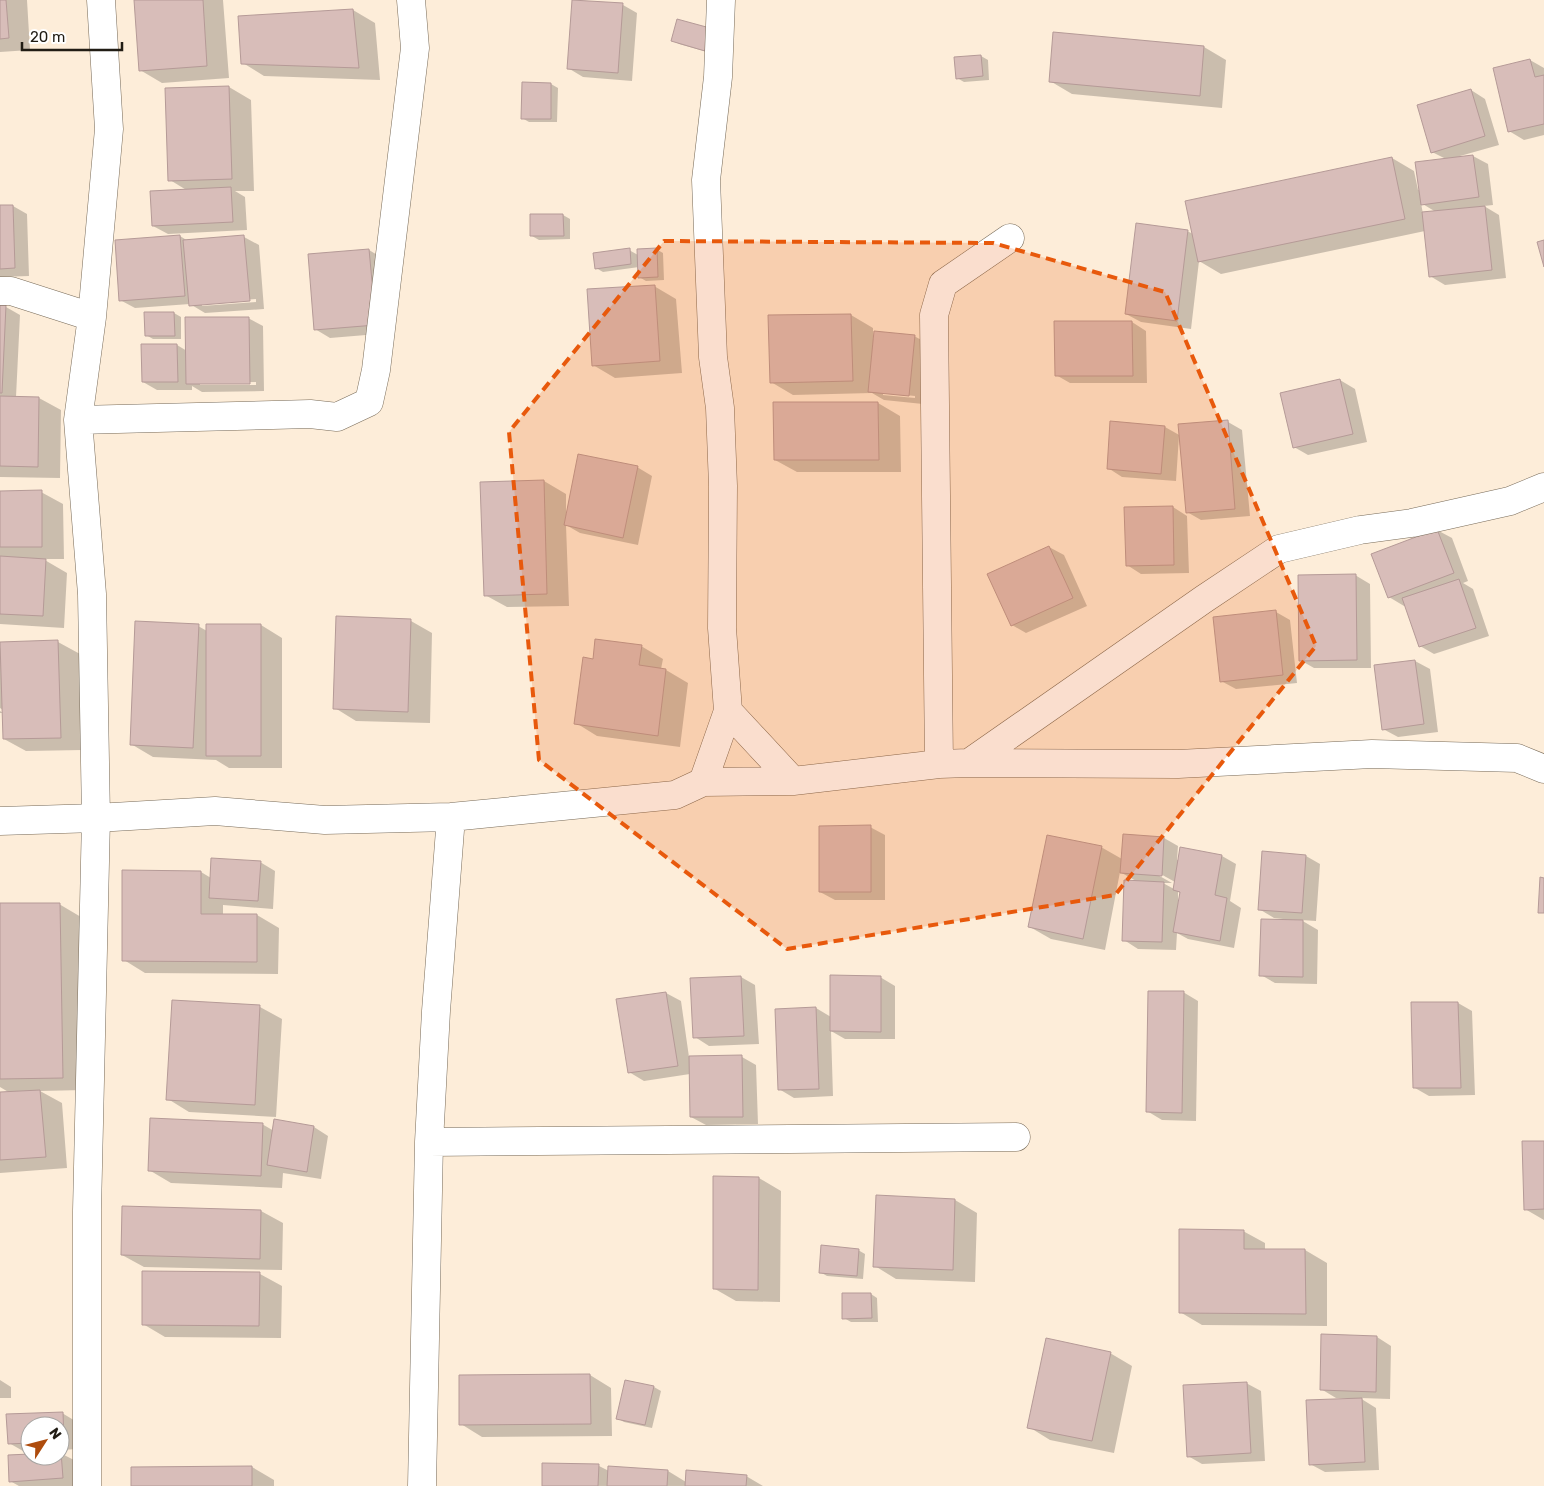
<svg xmlns="http://www.w3.org/2000/svg" width="1544" height="1486" viewBox="0 0 1544 1486" font-family="Rubik,sans-serif">
<style>
.shadow{fill:#0003;fill-rule:evenodd}
.building{fill:#d8bdb9;stroke:#b59a97}
.lines{fill:none;stroke-linecap:round;stroke-linejoin:round}
.minor-casing{stroke:#786b59;stroke-width:29}
.minor{stroke:#fff;stroke-width:28}
.marked{fill:#e8590c;fill-opacity:0.2;stroke:#e8590c;stroke-width:4;stroke-dasharray:10 6;stroke-linejoin:round}
</style>
<rect width="100%" height="100%" fill="#fdedd9"/>
<!-- shadow -->
<path class="shadow" d="M 0,0 L 27,0 L 30,50 L 0,52 Z
M 135,0 L 223,0 L 229,78 L 162,83 L 140,70 Z
M 623,5 L 637,13 L 632,81 L 583,77 L 568,68 Z
M 353,10 L 375,23 L 380,80 L 264,76 L 243,63 Z
M 678,20 L 711,53 L 679,44 L 672,40 Z
M 1054,33 L 1204,47 L 1226,60 L 1222,108 L 1072,94 L 1050,81 Z
M 981,56 L 988,60 L 989,80 L 964,82 L 957,78 Z
M 1530,60 L 1544,68 L 1544,135 L 1524,140 L 1509,131 Z
M 551,84 L 558,88 L 557,122 L 529,122 L 522,118 Z
M 229,87 L 251,100 L 254,191 L 235,191 L 245,197 L 247,230 L 168,234 L 153,226 L 188,191 L 170,180 Z
M 1471,90 L 1485,99 L 1499,145 L 1460,156 L 1460,158 L 1473,156 L 1488,164 L 1493,205 L 1484,206 L 1499,215 L 1506,278 L 1445,285 L 1430,276 L 1425,231 L 1221,274 L 1199,261 L 1191,329 L 1141,322 L 1126,314 L 1187,231 L 1193,234 L 1392,158 L 1414,171 L 1418,190 L 1420,189 L 1446,159 L 1432,152 ZM 1421,203 L 1436,212 L 1423,214 Z
M 0,206 L 13,206 L 27,214 L 29,276 L 0,277 Z
M 563,215 L 570,219 L 570,239 L 539,240 L 532,236 Z
M 180,236 L 188,241 L 244,237 L 259,245 L 264,309 L 205,313 L 190,304 L 135,308 L 120,300 ZM 256,299 L 256,302 L 202,306 L 202,303 Z
M 656,249 L 663,253 L 664,280 L 646,281 L 639,277 L 639,267 L 603,272 L 596,268 L 629,250 L 638,255 Z
M 369,250 L 384,259 L 390,333 L 330,338 L 315,329 L 309,255 Z
M 654,286 L 676,299 L 682,373 L 615,378 L 593,365 Z
M 0,306 L 6,307 L 20,315 L 16,397 L 39,398 L 61,410 L 60,478 L 0,477 Z
M 174,313 L 181,317 L 181,339 L 153,339 L 146,335 Z
M 851,315 L 873,328 L 873,339 L 914,336 L 929,344 L 923,404 L 884,400 L 872,393 L 793,395 L 771,382 ZM 883,393 L 915,396 L 915,398 L 883,395 Z
M 248,318 L 263,326 L 264,391 L 202,392 L 192,386 L 192,390 L 157,390 L 143,382 L 142,346 L 177,345 L 187,351 ZM 256,382 L 256,385 L 200,385 L 200,383 Z
M 1132,322 L 1146,331 L 1147,383 L 1070,383 L 1056,375 Z
M 1340,380 L 1355,389 L 1367,442 L 1308,455 L 1294,447 Z
M 774,403 L 878,403 L 900,416 L 901,472 L 797,472 L 775,460 Z
M 1228,422 L 1242,430 L 1250,516 L 1201,520 L 1187,512 L 1179,436 L 1176,481 L 1122,477 L 1108,468 L 1165,427 L 1181,436 Z
M 637,467 L 652,476 L 638,545 L 580,533 L 566,525 L 569,606 L 507,607 L 485,595 L 544,481 L 566,494 L 566,514 Z
M 0,492 L 41,492 L 63,504 L 64,559 L 43,559 L 67,573 L 64,628 L 0,624 Z
M 1173,507 L 1187,516 L 1189,573 L 1141,574 L 1127,565 Z
M 1437,530 L 1452,538 L 1468,581 L 1463,583 L 1473,589 L 1489,636 L 1434,654 L 1420,646 L 1406,605 L 1404,606 L 1389,597 Z
M 1049,547 L 1064,555 L 1087,606 L 1026,633 L 1012,625 Z
M 1355,575 L 1370,584 L 1371,668 L 1314,668 L 1300,660 Z
M 1276,612 L 1290,620 L 1297,683 L 1236,689 L 1221,681 Z
M 411,621 L 432,633 L 430,723 L 356,721 L 335,708 Z
M 261,625 L 282,638 L 282,768 L 229,768 L 216,760 L 153,757 L 131,744 L 198,626 L 207,631 Z
M 58,642 L 80,654 L 83,750 L 26,751 L 4,739 L 3,713 L 0,713 L 0,711 L 3,713 L 3,710 L 0,708 L 0,648 Z
M 641,646 L 663,659 L 661,669 L 666,670 L 688,683 L 680,747 L 597,736 L 576,723 L 594,660 Z
M 1415,661 L 1430,669 L 1438,732 L 1398,737 L 1383,729 Z
M 870,827 L 885,835 L 885,900 L 835,900 L 820,892 Z
M 1164,838 L 1178,846 L 1177,860 L 1222,856 L 1236,864 L 1230,901 L 1241,908 L 1234,948 L 1188,939 L 1177,933 L 1176,950 L 1138,949 L 1124,940 L 1138,882 L 1120,872 L 1105,950 L 1051,939 L 1030,927 L 1101,847 L 1122,859 ZM 1157,872 L 1175,882 L 1174,889 L 1163,883 L 1172,883 L 1156,874 ZM 1178,892 L 1181,893 L 1179,903 L 1178,903 Z
M 1306,856 L 1320,864 L 1316,921 L 1301,920 L 1318,930 L 1317,984 L 1275,983 L 1261,975 L 1283,919 L 1274,918 L 1259,909 Z
M 260,862 L 275,871 L 273,909 L 223,905 L 223,915 L 257,915 L 279,928 L 278,974 L 145,973 L 124,960 L 123,871 L 201,872 L 211,878 Z
M 59,904 L 81,917 L 84,1090 L 40,1091 L 62,1103 L 67,1168 L 0,1173 L 0,1094 L 10,1093 L 0,1087 L 0,905 Z
M 741,977 L 755,985 L 759,1044 L 709,1046 L 695,1037 Z
M 880,977 L 895,986 L 895,1039 L 845,1039 L 831,1031 L 833,1096 L 794,1098 L 779,1089 L 816,1008 L 831,1017 Z
M 1183,992 L 1198,1001 L 1196,1121 L 1162,1120 L 1147,1111 Z
M 666,993 L 681,1001 L 689,1057 L 742,1057 L 756,1065 L 758,1124 L 706,1125 L 691,1117 L 690,1074 L 644,1081 L 629,1072 Z
M 1458,1003 L 1472,1011 L 1475,1095 L 1429,1096 L 1415,1088 Z
M 260,1007 L 282,1019 L 276,1117 L 189,1112 L 168,1099 Z
M 262,1124 L 274,1131 L 314,1127 L 328,1136 L 321,1179 L 283,1173 L 282,1188 L 171,1183 L 149,1170 Z
M 1544,1142 L 1544,1220 L 1525,1209 Z
M 759,1178 L 781,1191 L 780,1302 L 736,1301 L 715,1289 Z
M 877,1197 L 955,1200 L 977,1213 L 975,1282 L 896,1279 L 875,1266 Z
M 261,1211 L 283,1223 L 282,1270 L 144,1267 L 122,1255 Z
M 1243,1231 L 1265,1243 L 1265,1250 L 1305,1250 L 1327,1263 L 1327,1326 L 1202,1325 L 1180,1312 Z
M 858,1250 L 865,1254 L 863,1279 L 827,1276 L 820,1272 Z
M 260,1274 L 282,1286 L 281,1338 L 165,1337 L 143,1324 Z
M 871,1294 L 877,1298 L 878,1322 L 851,1322 L 844,1318 Z
M 1377,1337 L 1391,1346 L 1390,1399 L 1360,1398 L 1376,1408 L 1379,1470 L 1325,1472 L 1310,1464 L 1347,1398 L 1336,1398 L 1321,1389 Z
M 1110,1353 L 1132,1366 L 1114,1453 L 1050,1440 L 1029,1427 Z
M 590,1375 L 611,1388 L 612,1436 L 482,1437 L 461,1424 Z
M 0,1380 L 11,1387 L 11,1398 L 0,1398 Z
M 1246,1383 L 1261,1391 L 1265,1461 L 1202,1464 L 1188,1456 Z
M 654,1387 L 661,1391 L 652,1428 L 624,1422 L 617,1418 Z
M 62,1413 L 77,1422 L 78,1449 L 60,1450 L 60,1426 L 30,1426 L 30,1451 L 23,1451 L 9,1443 L 8,1415 Z
M 60,1453 L 76,1461 L 77,1486 L 19,1486 L 10,1481 L 30,1455 L 60,1456 Z
M 599,1466 L 609,1471 L 668,1471 L 686,1482 L 746,1476 L 763,1486 L 543,1486 Z
M 252,1467 L 274,1480 L 274,1486 L 133,1486 Z"/>
<!-- building -->
<path class="building" d="M 0,0 L 6,0 L 9,38 L 0,39 Z
M 134,0 L 203,0 L 207,66 L 139,71 Z
M 572,0 L 623,3 L 618,73 L 567,69 Z
M 353,9 L 359,68 L 241,64 L 238,16 Z
M 677,19 L 710,28 L 705,51 L 671,41 Z
M 1053,32 L 1204,46 L 1200,96 L 1049,82 Z
M 981,55 L 983,76 L 956,79 L 954,57 Z
M 1530,59 L 1535,77 L 1544,75 L 1544,124 L 1508,132 L 1493,68 Z
M 522,82 L 551,83 L 551,119 L 521,119 Z
M 229,86 L 232,179 L 168,181 L 165,88 Z
M 1471,89 L 1485,136 L 1431,153 L 1417,105 Z
M 1473,155 L 1479,197 L 1421,205 L 1415,162 Z
M 1392,157 L 1405,219 L 1198,262 L 1185,201 Z
M 231,187 L 233,222 L 152,226 L 150,191 Z
M 0,205 L 13,205 L 15,268 L 0,269 Z
M 1485,206 L 1492,270 L 1429,277 L 1422,212 Z
M 530,214 L 563,214 L 564,236 L 530,236 Z
M 1136,223 L 1188,230 L 1177,321 L 1125,314 Z
M 180,235 L 185,296 L 119,301 L 115,240 Z
M 244,235 L 250,301 L 189,306 L 183,240 Z
M 1544,240 L 1544,267 L 1537,242 Z
M 630,248 L 631,264 L 595,269 L 593,253 Z
M 657,248 L 658,277 L 638,278 L 637,249 Z
M 369,249 L 376,325 L 314,330 L 308,254 Z
M 655,285 L 660,361 L 592,366 L 587,289 Z
M 0,305 L 6,305 L 2,393 L 0,393 Z
M 144,312 L 174,312 L 175,336 L 145,336 Z
M 851,314 L 853,381 L 770,383 L 768,315 Z
M 185,317 L 249,317 L 250,384 L 186,384 Z
M 1054,321 L 1132,321 L 1133,376 L 1055,376 Z
M 874,331 L 915,335 L 909,396 L 868,392 Z
M 141,344 L 177,344 L 178,382 L 142,382 Z
M 1340,379 L 1353,434 L 1293,448 L 1280,393 Z
M 0,396 L 39,397 L 38,467 L 0,466 Z
M 773,402 L 878,402 L 879,460 L 774,460 Z
M 1228,420 L 1235,509 L 1186,513 L 1178,424 Z
M 1110,421 L 1165,426 L 1161,474 L 1107,469 Z
M 578,454 L 638,466 L 623,538 L 564,525 Z
M 544,480 L 547,594 L 484,596 L 480,482 Z
M 42,490 L 42,547 L 0,547 L 0,491 Z
M 1173,506 L 1174,565 L 1126,566 L 1124,507 Z
M 1437,529 L 1454,573 L 1388,598 L 1371,554 Z
M 1049,546 L 1073,598 L 1011,626 L 987,574 Z
M 0,556 L 46,559 L 43,616 L 0,614 Z
M 1356,574 L 1357,660 L 1299,661 L 1298,575 Z
M 1459,579 L 1476,628 L 1419,647 L 1402,598 Z
M 1276,610 L 1283,675 L 1220,682 L 1213,617 Z
M 336,616 L 411,619 L 408,712 L 333,709 Z
M 135,621 L 199,624 L 193,748 L 130,745 Z
M 206,624 L 261,624 L 261,756 L 206,756 Z
M 595,639 L 642,645 L 639,665 L 666,669 L 658,736 L 574,724 L 583,657 L 593,659 Z
M 58,640 L 61,738 L 3,739 L 0,642 Z
M 1415,660 L 1424,724 L 1382,730 L 1374,665 Z
M 871,825 L 871,892 L 819,892 L 819,826 Z
M 1123,834 L 1164,837 L 1162,876 L 1120,873 Z
M 1047,835 L 1102,846 L 1083,939 L 1028,927 Z
M 1180,847 L 1222,855 L 1215,895 L 1227,898 L 1220,941 L 1173,932 L 1180,892 L 1173,890 Z
M 1262,851 L 1306,855 L 1302,913 L 1258,910 Z
M 211,858 L 261,861 L 258,901 L 209,898 Z
M 122,870 L 201,871 L 201,914 L 257,914 L 257,962 L 122,961 Z
M 1540,877 L 1544,878 L 1544,913 L 1538,913 Z
M 1124,880 L 1164,882 L 1162,942 L 1122,941 Z
M 0,903 L 60,903 L 63,1078 L 0,1079 Z
M 1261,919 L 1303,920 L 1303,977 L 1259,976 Z
M 830,975 L 881,976 L 881,1032 L 830,1031 Z
M 741,976 L 744,1036 L 693,1038 L 690,978 Z
M 1148,991 L 1184,991 L 1182,1113 L 1146,1112 Z
M 666,992 L 678,1066 L 628,1073 L 616,999 Z
M 172,1000 L 260,1005 L 255,1105 L 166,1100 Z
M 1411,1002 L 1458,1002 L 1461,1088 L 1413,1088 Z
M 816,1007 L 819,1089 L 778,1090 L 775,1009 Z
M 742,1055 L 743,1117 L 690,1117 L 689,1056 Z
M 40,1090 L 46,1157 L 0,1160 L 0,1092 Z
M 150,1118 L 263,1123 L 261,1176 L 148,1171 Z
M 274,1119 L 314,1126 L 307,1172 L 267,1165 Z
M 1522,1141 L 1544,1141 L 1544,1209 L 1524,1210 Z
M 713,1176 L 759,1177 L 758,1290 L 713,1289 Z
M 876,1195 L 955,1199 L 953,1270 L 873,1267 Z
M 122,1206 L 261,1210 L 260,1259 L 121,1255 Z
M 1179,1229 L 1244,1230 L 1244,1249 L 1305,1249 L 1306,1314 L 1179,1313 Z
M 821,1245 L 859,1249 L 857,1276 L 819,1273 Z
M 142,1271 L 260,1272 L 259,1326 L 142,1325 Z
M 842,1293 L 871,1293 L 872,1318 L 842,1319 Z
M 1321,1334 L 1377,1336 L 1376,1392 L 1320,1390 Z
M 1046,1338 L 1111,1352 L 1092,1441 L 1027,1428 Z
M 590,1374 L 591,1424 L 459,1425 L 459,1375 Z
M 625,1380 L 654,1386 L 645,1425 L 616,1419 Z
M 1247,1382 L 1251,1453 L 1187,1457 L 1183,1385 Z
M 1362,1398 L 1365,1462 L 1309,1465 L 1306,1400 Z
M 63,1412 L 64,1442 L 60,1442 L 60,1426 L 30,1426 L 30,1443 L 8,1444 L 6,1414 Z
M 60,1452 L 61,1452 L 63,1478 L 9,1482 L 8,1455 L 30,1454 L 30,1456 L 60,1456 Z
M 542,1463 L 599,1464 L 598,1486 L 542,1486 Z
M 252,1466 L 252,1486 L 131,1486 L 131,1467 Z
M 608,1466 L 668,1470 L 667,1486 L 607,1486 Z
M 686,1470 L 747,1475 L 746,1486 L 685,1486 Z"/>
<g class="lines">
<!-- minor casing -->
<g class="minor-casing">
<path id="minor" d="M 0,291 L 11,291 L 92,317
M 78,420 L 310,414 L 337,417 L 369,402 L 376,370 L 415,48 L 411,0
M 728,711 L 793,781
M 969,763 L 1204,599 L 1279,549 L 1360,530 L 1412,523 L 1510,501 L 1544,487
M 939,764 L 934,315 L 943,284 L 1010,238
M 703,782 L 728,711 L 722,628 L 723,486 L 720,408 L 713,357 L 706,180 L 718,77 L 721,0
M 0,821 L 96,818 L 215,811 L 325,820 L 451,817 L 675,795 L 703,782 L 793,781 L 939,764 L 969,763 L 1178,764 L 1372,754 L 1517,758 L 1544,769
M 429,1142 L 1016,1137
M 87,1486 L 87,1211 L 96,818 L 92,594 L 78,420 L 92,317 L 109,129 L 101,0
M 422,1486 L 429,1142 L 436,1011 L 451,817"/>
</g>
<!-- minor -->
<use href="#minor" class="minor"/>
</g>
<!-- marked area -->
<path class="marked" d="M 664,241 L 993,243 L 1165,292 L 1316,646 L 1115,895 L 787,949 L 539,760 L 509,432 Z"/>
<!-- north arrow -->
<g transform="translate(45 1441) rotate(54)"><circle r="24" fill="#ffffff" stroke="#a6a4a1"/>
<path d="M0-4L9 19L0 12L-9 19Z" fill="#ae4c0d"/>
<text y="-8" font-size="14" font-weight="bold" text-anchor="middle" fill="#211c14">N</text>
</g>
<!-- scale -->
<path d="M22 42v8h100v-8" fill="none" stroke="#211c14" stroke-width="2.5"/>
<text x="30" y="42" font-size="15" fill="#211c14" stroke="#ffffff" stroke-width="4" paint-order="stroke">20 m</text>
</svg>
